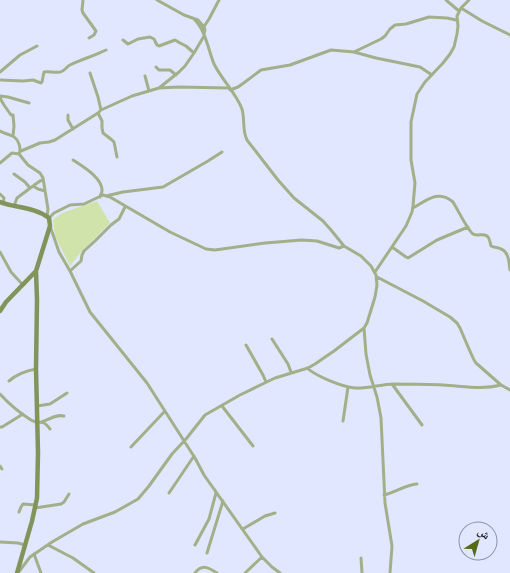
<svg xmlns="http://www.w3.org/2000/svg" width="510" height="573" viewBox="0 0 510 573" font-family="'Public Sans','Noto Naskh Arabic',sans-serif">
<style>
.green{fill:#d0e3aa}
.lines{fill:none;stroke-linecap:round;stroke-linejoin:round}
.street{stroke:#a2b089;stroke-width:3}
.secondary{stroke:#819459;stroke-width:4.5}
</style>
<rect width="100%" height="100%" fill="#e0e7ff"/>
<!-- green -->
<path class="green" d="M 97,201 L 110,223 L 80,253 L 70,266 L 55,236 L 53,220 L 62,213 Z"/>
<g class="lines">
<!-- street -->
<path class="street" d="M 83,0 L 82,10 L 83,13 L 96,31 L 94,35 L 89,38
M 157,0 L 184,15 L 198,20 L 204,27 L 205,30 L 204,34
M 446,0 L 459,11
M 461,8 L 482,21 L 510,35
M 203,28 L 209,19 L 219,0
M 123,40 L 128,44 L 138,39 L 150,37 L 154,39 L 157,45 L 159,46 L 175,40 L 180,43 L 186,46 L 194,53
M 354,52 L 381,39 L 385,36 L 390,29 L 395,25 L 406,24 L 429,17 L 447,18 L 456,20
M 156,67 L 159,70 L 170,70 L 176,75
M 0,72 L 20,55 L 37,46
M 90,73 L 98,97 L 101,110
M 145,76 L 149,91
M 0,80 L 23,81 L 33,80 L 41,83 L 42,82 L 44,72 C 49,71 54,73 60,72 C 65,71 66,67 70,65 C 82,59 94,56 106,50
M 159,88 L 178,87 L 229,88
M 230,90 L 238,87 L 245,82 L 261,70 L 290,65 L 331,50 L 354,52 L 376,58 L 420,67 L 432,75
M 0,96 L 8,97 L 29,103
M 0,98 L 4,105 L 11,115 L 13,115 L 14,126 L 13,136
M 98,113 L 102,121 L 102,128 L 103,133 L 112,140 L 114,142 L 117,157
M 68,115 L 68,120 L 73,129
M 0,131 C 8,136 15,133 19,144 C 20,148 21,150 19,154 L 28,165 L 40,173 L 43,178 L 48,209 L 47,217
M 21,151 L 40,143 L 49,142 L 55,140 L 98,113 L 101,110 L 132,96 L 159,88 L 179,72 L 185,66 L 194,53 L 204,36
M 73,160 C 82,166 103,178 102,191 C 102,193 100,195 100,197
M 0,163 L 12,153 L 19,154
M 14,174 L 25,182 L 30,188
M 33,186 L 40,181 L 43,180
M 0,194 L 4,198 L 3,204
M 106,196 L 123,192 L 163,187 L 208,161 L 222,152
M 14,206 L 17,198 L 33,186 L 38,189 L 45,191
M 413,208 C 426,201 438,189 453,202 C 458,210 467,229 473,234 C 478,237 485,232 488,237 C 490,239 490,243 491,246 C 495,248 498,247 501,249 C 509,252 509,263 510,270
M 49,218 L 54,213 L 70,205 L 84,204 L 103,195 L 110,197 L 170,232 L 206,249 L 215,250 L 265,243 L 302,240 L 317,241 L 339,248 L 344,246
M 50,226 L 59,252 L 70,271 L 90,312 L 147,383 L 195,458 L 204,475 L 262,557 L 272,567 L 280,573
M 392,247 L 406,257 L 408,258 L 437,240 L 468,227
M 0,252 L 11,272 L 23,285
M 70,271 L 81,261 L 82,255 L 84,251 L 95,241 L 111,225 L 119,219 L 125,207
M 375,272 L 406,226 L 412,212 L 413,206 L 415,183 L 411,160 L 411,122 L 417,94 L 425,82 L 443,63 L 450,54 L 454,47 L 457,34 L 458,26 L 457,16 L 461,8 L 469,0
M 377,277 L 423,301 L 450,317 L 457,323 L 460,328 L 469,349 L 474,360 L 476,363 L 501,385 L 510,390
M 364,328 L 366,354 L 370,375 L 377,397 L 381,418 L 385,503 L 392,546 L 390,573
M 272,339 L 288,364 L 291,372
M 246,345 L 263,375 L 266,382
M 307,368 C 316,376 342,387 355,388 C 368,389 381,384 394,384 C 411,384 427,384 443,385 C 463,386 482,390 501,385
M 9,381 C 17,374 25,371 36,369
M 392,384 L 422,425
M 0,394 C 9,404 20,413 31,420 C 41,426 41,417 50,429
M 37,406 L 50,404 L 67,393
M 222,406 L 253,446
M 343,421 L 348,387
M 42,422 C 49,419 57,414 64,416
M 0,427 L 2,427 L 23,414
M 131,447 L 165,411
M 0,466 L 2,469
M 169,493 L 194,456
M 384,495 C 396,492 405,485 417,484
M 35,508 L 61,504 L 64,502 L 69,494
M 19,512 L 21,507 L 23,504 L 36,505
M 243,529 L 265,516 L 275,513
M 0,542 L 18,543 L 25,545
M 48,545 L 73,558 L 94,573
M 195,545 L 209,519 L 216,493 L 215,490
M 207,553 L 223,501
M 34,554 L 41,573
M 361,558 L 362,573
M 18,573 L 30,557 L 52,542 L 83,524 L 115,512 L 138,499 L 149,486 L 172,454 L 186,439 L 205,415 L 240,395 L 275,378 L 308,368 L 315,364 L 334,351 L 364,328 L 367,323 L 375,297 L 377,285 L 376,275 L 371,266 L 361,256 L 344,246 L 331,230 L 323,221 L 294,198 L 278,180 L 247,140 C 242,131 245,119 242,109 C 236,93 222,80 214,64 C 208,49 206,31 194,19
M 195,573 C 202,564 208,567 217,573
M 245,573 L 262,557"/>
<!-- secondary -->
<path class="secondary" d="M 0,202 C 16,208 35,207 49,218 L 50,226 L 36,271 L 37,300 L 36,369 L 38,453 L 37,498 L 32,521 L 17,573
M 0,311 L 6,302 L 36,271"/>
</g>
<!-- north arrow -->
<g transform="translate(478 541) rotate(37)"><circle r="19" fill="#e0e7ff" stroke="#8e93a6"/>
<path d="M0-3L7 15L0 10L-7 15Z" fill="#556a19"/>
<text y="-6" font-size="11" font-weight="bold" text-anchor="middle" fill="#141621">ش</text>
</g>
</svg>
